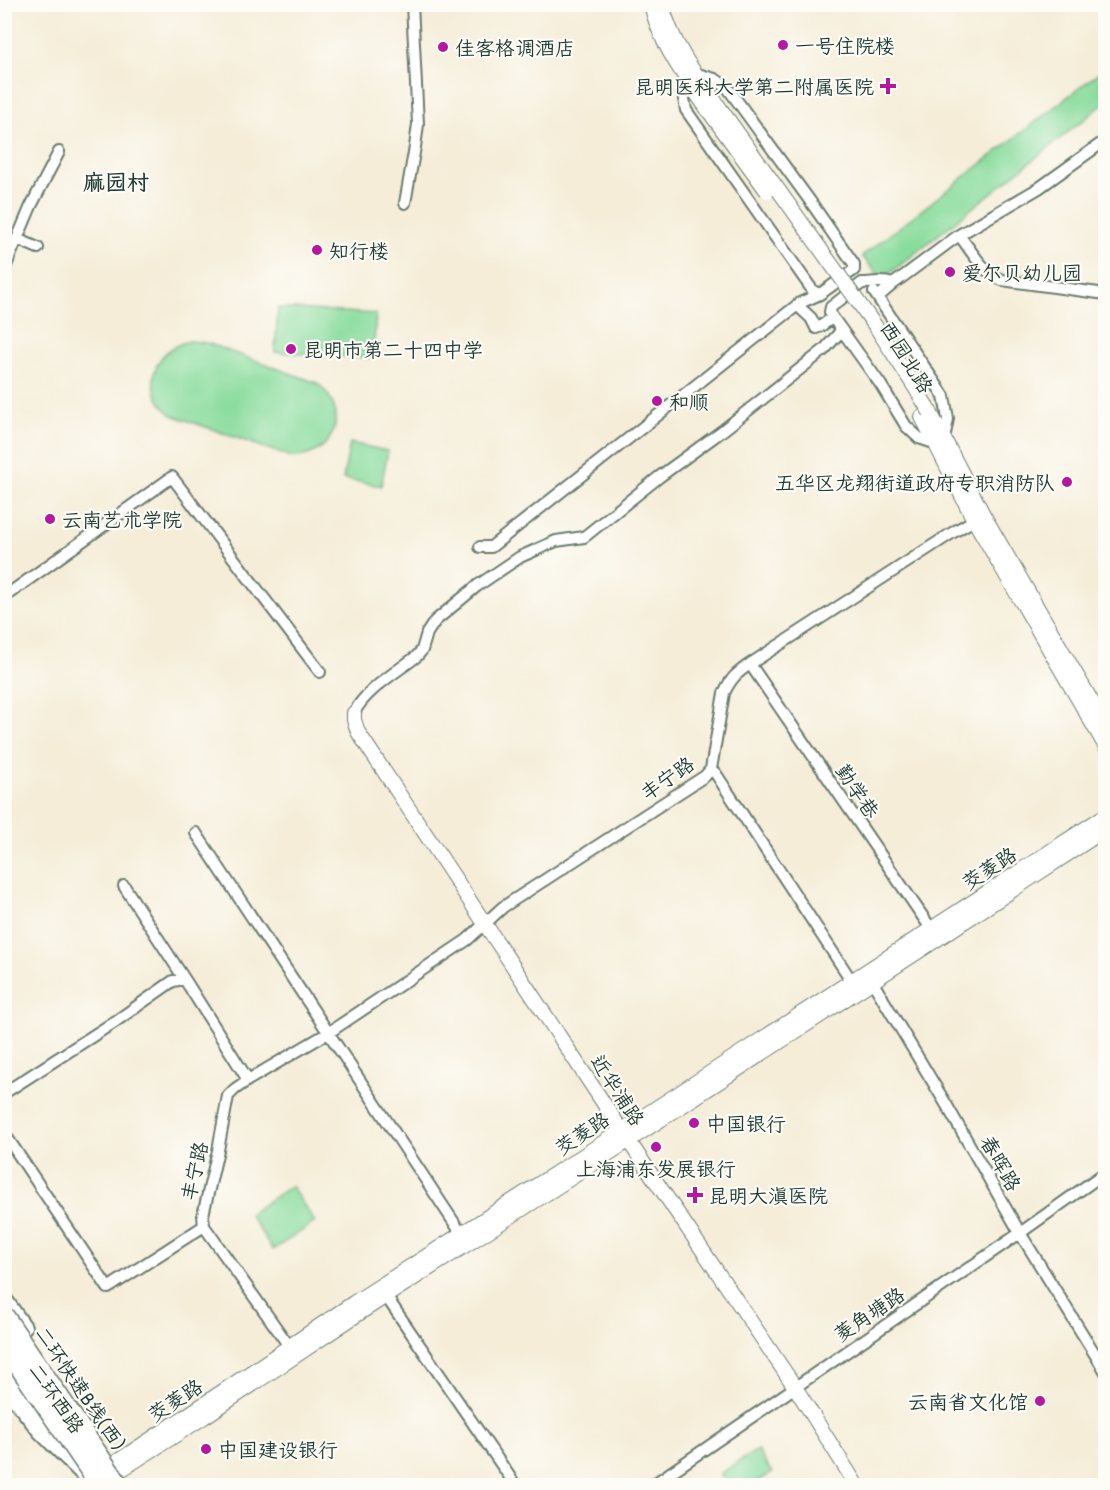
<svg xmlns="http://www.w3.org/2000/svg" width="1110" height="1490" viewBox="0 0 1110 1490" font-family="'Patrick Hand','LXGW WenKai TC',sans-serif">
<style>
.green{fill:#89dc9d;stroke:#548c68;stroke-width:1.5}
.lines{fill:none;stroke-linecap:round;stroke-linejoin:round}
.street-casing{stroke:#6a7b6d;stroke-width:14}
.secondary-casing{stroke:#6a7b6d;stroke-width:16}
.primary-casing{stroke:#6a7b6d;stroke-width:20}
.highway-casing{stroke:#6a7b6d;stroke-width:21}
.street{stroke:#fff;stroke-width:10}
.secondary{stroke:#fff;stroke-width:14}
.primary{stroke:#fff;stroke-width:16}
.highway{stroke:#fff;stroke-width:18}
.secondary-bridge-casing{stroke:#6a7b6d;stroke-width:16;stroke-linecap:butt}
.highway-bridge-casing{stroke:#6a7b6d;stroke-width:21;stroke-linecap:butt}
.secondary-bridge{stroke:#fff;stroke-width:14}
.highway-bridge{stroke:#fff;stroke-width:18}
.poi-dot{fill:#b5179e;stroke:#fdfcf7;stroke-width:2}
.labels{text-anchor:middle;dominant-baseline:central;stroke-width:4.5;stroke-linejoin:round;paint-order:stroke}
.poi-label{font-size:20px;fill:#1f3d34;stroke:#fdfcf7;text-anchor:start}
.street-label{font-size:20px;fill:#1f3d34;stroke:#fdfcf7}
.quarter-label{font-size:22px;font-weight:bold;fill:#1f3d34;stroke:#fdfcf7}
</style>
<rect width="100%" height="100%" fill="#fdfcf7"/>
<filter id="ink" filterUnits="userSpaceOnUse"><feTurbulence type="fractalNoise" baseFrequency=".0167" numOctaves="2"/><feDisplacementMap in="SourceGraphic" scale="12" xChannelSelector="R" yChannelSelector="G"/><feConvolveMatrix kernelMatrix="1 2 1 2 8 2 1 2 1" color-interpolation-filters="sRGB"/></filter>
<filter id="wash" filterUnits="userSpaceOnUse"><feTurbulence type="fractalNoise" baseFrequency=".008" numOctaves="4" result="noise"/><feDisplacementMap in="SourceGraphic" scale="24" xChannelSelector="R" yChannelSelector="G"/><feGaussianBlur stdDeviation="1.35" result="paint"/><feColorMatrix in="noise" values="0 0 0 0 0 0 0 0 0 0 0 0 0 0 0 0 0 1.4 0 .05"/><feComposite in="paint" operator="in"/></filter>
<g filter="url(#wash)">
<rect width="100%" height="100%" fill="#f5edd8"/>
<!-- green -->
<path class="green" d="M 1105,68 L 1105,103 L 890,273 L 878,275 L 862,256 Z
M 278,308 L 376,314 L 373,358 L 275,352 Z
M 190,341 L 207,343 L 317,383 C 352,411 334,458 291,457 L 172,415 C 141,390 151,349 190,341 Z
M 350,443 L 388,451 L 381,486 L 343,479 Z
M 291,1186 L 315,1222 L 273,1250 L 249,1214 Z
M 757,1450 L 772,1473 L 752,1485 L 728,1485 L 720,1474 Z"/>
</g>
<g filter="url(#ink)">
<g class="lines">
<!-- street casing -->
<g class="street-casing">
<path id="street" d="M 686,78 L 684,99 L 686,110 L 813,291 L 820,294
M 405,203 L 415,147 L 418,124 L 412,4
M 959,235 C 971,250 983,273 1002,280 L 1106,294
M 17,239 L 38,248
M 4,270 L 31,206 L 59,152
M 893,284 L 959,235 L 1039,188 L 1106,140
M 874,292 L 944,396 L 948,419 L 944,439
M 878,297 L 893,284 C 881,280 873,283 862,283 L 831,307 L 830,312 L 831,315 L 881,385 L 906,426 L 919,438 L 934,443
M 797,305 L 811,318 L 816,328 L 821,326 L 832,318
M 480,547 L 491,547 L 800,303 L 820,294 L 854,270 L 854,264 L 810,201 L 727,87 L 715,79 L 694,73
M 4,597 L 172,477 L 320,672
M 750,664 L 934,933
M 354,713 C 364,691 398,671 417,656 L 422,650 L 427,633 L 435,621 L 477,586 L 520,557 L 556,541 L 584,537 L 659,477 L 722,431 L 824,350 L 841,331
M 711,769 L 716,774 L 855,986
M 196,833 L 461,1233
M 124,886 L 187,983 L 248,1080
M 869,976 L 946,1104 L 1020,1233 L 1106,1372
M 4,1093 L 116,1021 L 173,981 L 184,979
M 4,1133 L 108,1288 L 204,1226
M 383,1292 L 516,1486
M 289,1346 L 204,1226 L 203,1215 L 218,1150 L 228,1096 L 235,1089 L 248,1080 L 328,1033 L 467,940 L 503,907 L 705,776 L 711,769 L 724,693 C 731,678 737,673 750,664 L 952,533 L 974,520
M 6,1391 L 38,1432 L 87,1481
M 651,1486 L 1020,1233 L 1106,1172"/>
</g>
<!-- secondary casing -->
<g class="secondary-casing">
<path id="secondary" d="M 651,4 C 660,45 685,77 708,110
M 662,4 C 671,42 694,73 717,104
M 930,412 L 984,516 L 1106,726
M 922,417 L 974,520 L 1106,747
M 354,713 L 354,720 L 358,732 L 628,1140 L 795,1387 L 857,1486
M 119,1471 L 204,1417 L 361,1312 L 588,1167 L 1106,829
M 80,1486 L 198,1408 L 355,1302 L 581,1157 L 1106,815"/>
</g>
<!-- primary casing -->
<g class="primary-casing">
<path id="primary" d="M 4,1300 L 23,1327"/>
</g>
<!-- highway casing -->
<g class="highway-casing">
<path id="highway" d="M 4,1374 L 30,1409 L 58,1439"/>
</g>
<!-- street -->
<use href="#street" class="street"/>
<!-- secondary -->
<use href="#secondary" class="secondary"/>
<!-- primary -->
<use href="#primary" class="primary"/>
<!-- highway -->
<use href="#highway" class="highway"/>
<!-- secondary-bridge casing -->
<g class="secondary-bridge-casing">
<path id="secondary-bridge" d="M 717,104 L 876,327 L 916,389 L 930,412
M 708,110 L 767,191"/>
</g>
<!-- highway-bridge casing -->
<g class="highway-bridge-casing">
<path id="highway-bridge" d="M 4,1315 L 120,1486
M 4,1345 L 100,1486"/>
</g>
<!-- secondary-bridge -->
<use href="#secondary-bridge" class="secondary-bridge"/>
<!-- highway-bridge -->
<use href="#highway-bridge" class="highway-bridge"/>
</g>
</g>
<!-- markers -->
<g class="poi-dot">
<circle cx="783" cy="45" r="6"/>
<circle cx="443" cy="47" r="6"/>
<path d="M885 77h6v6h6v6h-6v6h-6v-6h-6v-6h6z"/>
<circle cx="317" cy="250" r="6"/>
<circle cx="950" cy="272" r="6"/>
<circle cx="291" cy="349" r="6"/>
<circle cx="657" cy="401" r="6"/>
<circle cx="1067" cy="482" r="6"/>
<circle cx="50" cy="519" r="6"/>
<circle cx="694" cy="1123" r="6"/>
<circle cx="656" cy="1147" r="6"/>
<path d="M692 1186h6v6h6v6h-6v6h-6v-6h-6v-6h6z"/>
<circle cx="1040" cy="1401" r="6"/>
<circle cx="206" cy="1449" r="6"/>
</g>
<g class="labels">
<!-- poi labels -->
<g class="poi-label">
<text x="795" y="45">一号住院楼</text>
<text x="455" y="47">佳客格调酒店</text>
<text x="874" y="86" text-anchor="end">昆明医科大学第二附属医院</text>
<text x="329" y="250">知行楼</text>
<text x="962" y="272">爱尔贝幼儿园</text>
<text x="303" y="349">昆明市第二十四中学</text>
<text x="669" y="401">和顺</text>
<text x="1055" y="482" text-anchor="end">五华区龙翔街道政府专职消防队</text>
<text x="62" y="519">云南艺术学院</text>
<text x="706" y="1123">中国银行</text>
<text x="656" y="1168" text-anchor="middle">上海浦东发展银行</text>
<text x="708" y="1195">昆明大滇医院</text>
<text x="1028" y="1401" text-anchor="end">云南省文化馆</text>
<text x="218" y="1449">中国建设银行</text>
</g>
<!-- street labels -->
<g class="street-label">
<text transform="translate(907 357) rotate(58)">西园北路</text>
<text transform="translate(667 778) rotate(-35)">丰宁路</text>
<text transform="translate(858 791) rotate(56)">勤学巷</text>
<text transform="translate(989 868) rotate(-33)">茭菱路</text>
<text transform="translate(618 1090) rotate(57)">近华浦路</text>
<text transform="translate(582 1133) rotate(-34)">茭菱路</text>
<text transform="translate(1001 1163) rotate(60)">春晖路</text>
<text transform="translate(194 1171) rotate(-77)">丰宁路</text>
<text transform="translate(869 1314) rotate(-34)">菱角塘路</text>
<text transform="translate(81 1388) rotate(56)">二环快速B线(西)</text>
<text transform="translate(57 1398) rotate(55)">二环西路</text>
<text transform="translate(175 1400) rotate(-33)">茭菱路</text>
</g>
<!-- quarter labels -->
<g class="quarter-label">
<text x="116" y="182">麻园村</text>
</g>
</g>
<!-- margin -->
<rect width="1110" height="1490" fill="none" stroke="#fdfcf7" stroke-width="24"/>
</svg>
